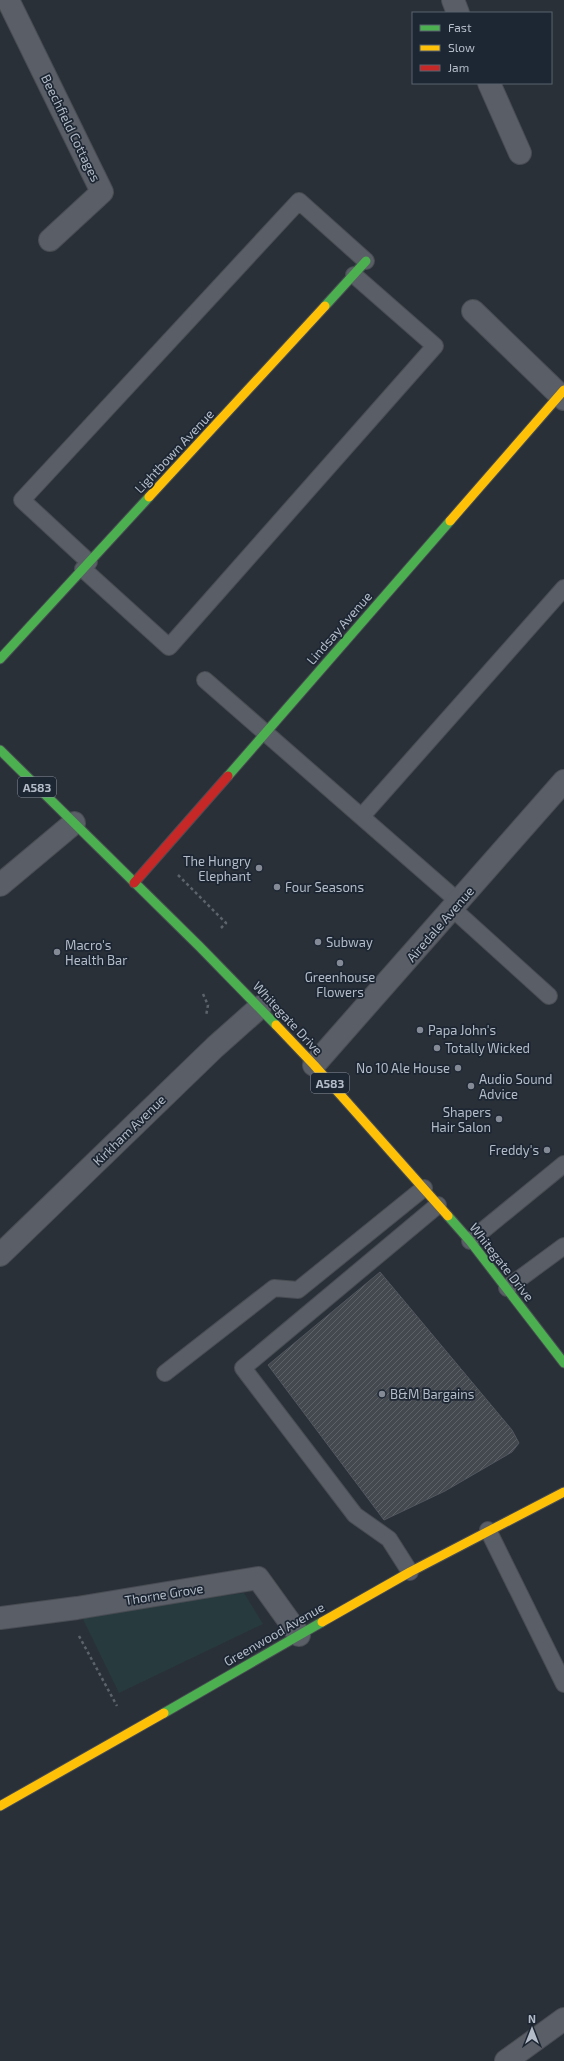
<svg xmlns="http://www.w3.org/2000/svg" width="564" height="2061" viewBox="0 0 564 2061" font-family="'Exo 2',sans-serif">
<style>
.green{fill:#273a3e}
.building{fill:url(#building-hatch);stroke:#52575f}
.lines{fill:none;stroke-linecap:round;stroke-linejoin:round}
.lane-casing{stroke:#484c53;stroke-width:18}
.street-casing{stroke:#484c53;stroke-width:24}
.fast-casing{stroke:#484c53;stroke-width:11}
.slow-casing{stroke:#484c53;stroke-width:11}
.jam-casing{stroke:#484c53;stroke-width:11}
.path{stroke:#5d636a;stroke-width:2.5;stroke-dasharray:3 3;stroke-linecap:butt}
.lane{stroke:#5a5e66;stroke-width:16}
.street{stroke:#5a5e66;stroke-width:22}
.fast{stroke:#4caf50;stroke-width:9}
.slow{stroke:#ffc107;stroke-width:9}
.jam{stroke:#c62828;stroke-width:9}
.poi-dot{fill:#848b96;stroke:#1d2633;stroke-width:1.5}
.labels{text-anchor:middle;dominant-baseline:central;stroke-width:3.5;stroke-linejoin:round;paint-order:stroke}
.shield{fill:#1d2633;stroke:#878f9c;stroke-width:1}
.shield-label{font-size:12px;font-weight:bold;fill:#b4bcc9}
.street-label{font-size:13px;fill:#b4bcc9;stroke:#1d2633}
.poi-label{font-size:13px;fill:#b4bcc9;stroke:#1d2633;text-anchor:start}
</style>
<defs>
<pattern id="building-hatch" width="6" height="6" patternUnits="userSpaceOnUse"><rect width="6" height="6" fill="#444950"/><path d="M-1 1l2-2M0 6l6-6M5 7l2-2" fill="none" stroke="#5d6168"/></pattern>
</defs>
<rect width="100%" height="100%" fill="#2a3038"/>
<!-- green -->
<path class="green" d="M 244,1593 L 263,1624 L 119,1693 L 81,1615 Z"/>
<!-- building -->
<path class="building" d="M 380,1272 L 512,1430 L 519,1443 L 512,1452 L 445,1491 L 384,1520 L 268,1365 Z"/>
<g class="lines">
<!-- lane casing -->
<g class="lane-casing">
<path id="lane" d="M 89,562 L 22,500 L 299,201 L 366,261
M 83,569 L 169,647 L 435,346 L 354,275
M 205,680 L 459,902
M 362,816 L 564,588
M 453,909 L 549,996
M 470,1241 L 564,1164
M 507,1288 L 564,1246
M 165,1373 L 274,1288 L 298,1290 L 424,1188
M 488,1530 L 564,1684
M 410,1572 L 389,1539 L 355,1515 L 243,1368 L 438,1205"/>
</g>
<!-- street casing -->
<g class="street-casing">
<path id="street" d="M 8,0 L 102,192 L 50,240
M 453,0 L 458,13
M 489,83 L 520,153
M 473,311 L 564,399
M 0,885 L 74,823
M 314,1065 L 564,781
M 0,1255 L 215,1047 L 260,1007
M 0,1618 L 77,1608 L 258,1578 L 299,1635
M 506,2061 L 564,2019"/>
</g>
<!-- fast casing -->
<g class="fast-casing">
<path id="fast" d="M 325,306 L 366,261
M 0,659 L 149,497
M 0,750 L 200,947 L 276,1025
M 228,776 L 450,521
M 448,1216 L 470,1241 L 564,1363
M 164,1713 L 322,1622"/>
</g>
<!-- slow casing -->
<g class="slow-casing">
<path id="slow" d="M 149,497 L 325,306
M 450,521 L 564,390
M 276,1025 L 314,1065 L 448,1216
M 322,1622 L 410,1572 L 564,1492
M 0,1806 L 164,1713"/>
</g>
<!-- jam casing -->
<g class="jam-casing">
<path id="jam" d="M 134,883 L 228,776"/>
</g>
<!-- path -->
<path class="path" d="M 178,875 L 226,923 L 221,928
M 203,994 L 208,1005 L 206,1016
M 79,1636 L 117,1706"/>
<!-- lane -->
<use href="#lane" class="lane"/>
<!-- street -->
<use href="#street" class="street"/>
<!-- fast -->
<use href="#fast" class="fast"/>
<!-- slow -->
<use href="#slow" class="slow"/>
<!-- jam -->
<use href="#jam" class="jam"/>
</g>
<!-- markers -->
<g class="poi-dot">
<circle cx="259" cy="868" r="4"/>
<circle cx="277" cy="887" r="4"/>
<circle cx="318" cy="942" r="4"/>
<circle cx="57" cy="952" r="4"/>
<circle cx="340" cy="963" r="4"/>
<circle cx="420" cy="1030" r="4"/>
<circle cx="437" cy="1048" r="4"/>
<circle cx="458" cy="1068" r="4"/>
<circle cx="471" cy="1086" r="4"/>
<circle cx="499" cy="1119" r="4"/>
<circle cx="547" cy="1150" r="4"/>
<circle cx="382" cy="1394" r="4"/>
</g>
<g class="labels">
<!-- shield labels -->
<g class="shield">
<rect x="18" y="777" width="38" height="20" rx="3"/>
<rect x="311" y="1073" width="38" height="20" rx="3"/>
</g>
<g class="shield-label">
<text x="37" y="787">A583</text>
<text x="330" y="1083">A583</text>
</g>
<!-- street labels -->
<g class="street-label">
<text transform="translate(71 128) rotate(64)">Beechfield Cottages</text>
<text transform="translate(174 451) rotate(-47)">Lightbown Avenue</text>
<text transform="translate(339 628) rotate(-49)">Lindsay Avenue</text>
<text transform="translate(440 924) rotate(-49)">Airedale Avenue</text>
<text transform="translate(288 1018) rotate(47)">Whitegate Drive</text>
<text transform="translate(129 1130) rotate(-44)">Kirkham Avenue</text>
<text transform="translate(502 1262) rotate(52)">Whitegate Drive</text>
<text transform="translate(164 1594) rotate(-9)">Thorne Grove</text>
<text transform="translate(274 1634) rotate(-30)">Greenwood Avenue</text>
</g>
<!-- poi labels -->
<g class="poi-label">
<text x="251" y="861" text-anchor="end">The Hungry<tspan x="251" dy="15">Elephant</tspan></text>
<text x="285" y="887">Four Seasons</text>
<text x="326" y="942">Subway</text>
<text x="65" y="945">Macro's<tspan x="65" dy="15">Health Bar</tspan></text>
<text x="340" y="977" text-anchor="middle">Greenhouse<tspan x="340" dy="15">Flowers</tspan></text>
<text x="428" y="1030">Papa John's</text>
<text x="445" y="1048">Totally Wicked</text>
<text x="450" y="1068" text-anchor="end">No 10 Ale House</text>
<text x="479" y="1079">Audio Sound<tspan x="479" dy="15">Advice</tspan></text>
<text x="491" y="1112" text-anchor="end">Shapers<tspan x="491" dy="15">Hair Salon</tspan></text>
<text x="539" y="1150" text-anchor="end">Freddy's</text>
<text x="390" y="1394">B&amp;M Bargains</text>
</g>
</g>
<!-- legend -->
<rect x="412" y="12" width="140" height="72" fill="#1d2633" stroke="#59626f"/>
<rect x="420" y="25" width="20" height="6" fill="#4caf50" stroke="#59626f"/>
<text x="448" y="32" font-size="12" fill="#b4bcc9">Fast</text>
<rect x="420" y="45" width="20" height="6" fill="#ffc107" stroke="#59626f"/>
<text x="448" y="52" font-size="12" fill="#b4bcc9">Slow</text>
<rect x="420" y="65" width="20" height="6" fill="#c62828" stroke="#59626f"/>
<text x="448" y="72" font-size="12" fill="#b4bcc9">Jam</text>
<!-- north arrow -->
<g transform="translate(532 2029)" stroke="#1d2633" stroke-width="3" paint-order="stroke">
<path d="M0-3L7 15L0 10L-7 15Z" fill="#b4bcc9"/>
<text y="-6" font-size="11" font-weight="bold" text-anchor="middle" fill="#b4bcc9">N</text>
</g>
</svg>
